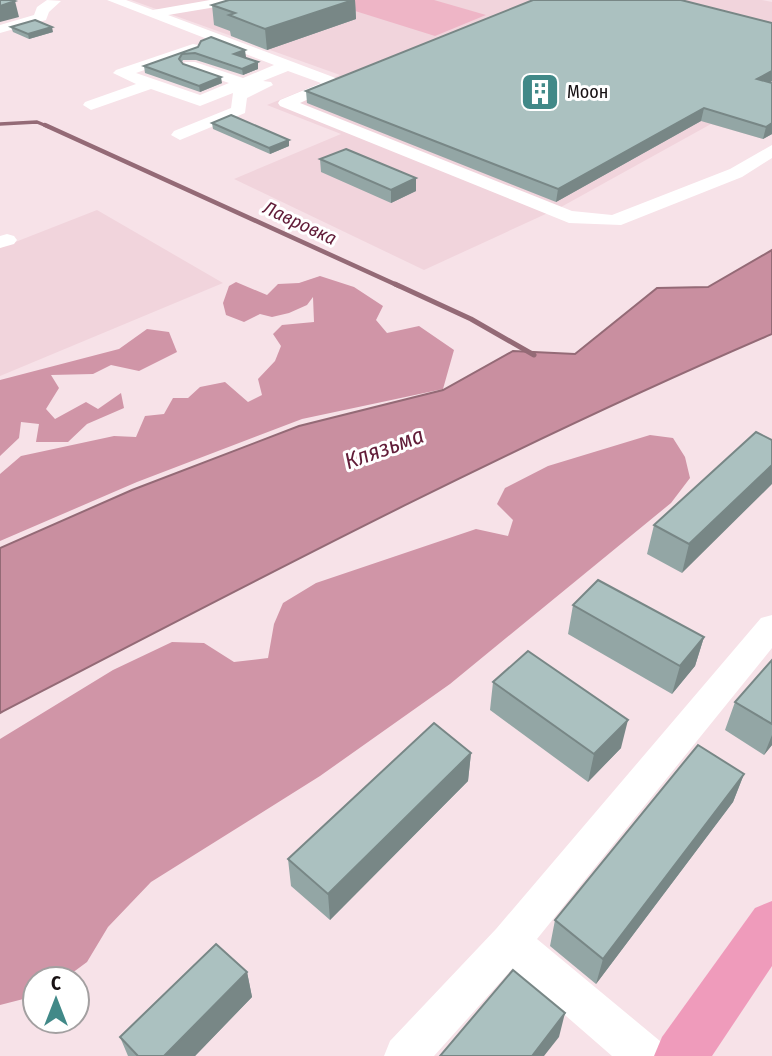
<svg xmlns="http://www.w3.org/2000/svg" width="772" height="1056" viewBox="0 0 772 1056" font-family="'Fira Sans Condensed',sans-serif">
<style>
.built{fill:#f1d4dc}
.green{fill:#eeb5c6}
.forest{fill:#d095a7}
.water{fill:#c98fa0;stroke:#946a76;stroke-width:2}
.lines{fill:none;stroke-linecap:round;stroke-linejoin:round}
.stream-far2{stroke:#946a76;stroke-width:3.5}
.stream-far1{stroke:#946a76;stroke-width:4.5}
.stream{stroke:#946a76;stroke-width:5}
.minor{fill:#fff;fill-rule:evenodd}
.major{fill:#ef9bbb;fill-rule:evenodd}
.wall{fill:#93a6a5}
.shaded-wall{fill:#788786}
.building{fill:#abc1c0;stroke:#788786;stroke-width:2}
.labels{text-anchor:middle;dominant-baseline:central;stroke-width:6;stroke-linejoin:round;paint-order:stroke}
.far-poi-label{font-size:18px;fill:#181214;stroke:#fff;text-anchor:start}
.far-water-label{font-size:19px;font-style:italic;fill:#611c38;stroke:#fff}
.water-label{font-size:23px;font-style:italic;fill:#611c38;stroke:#fff}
</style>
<rect width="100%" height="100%" fill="#f7e2e8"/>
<!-- built -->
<path class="built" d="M 131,0 L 762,0 L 772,2 L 772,134 L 763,139 L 711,124 L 561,207 L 424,270 L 234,179 L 341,134 L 267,105 L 340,75 Z
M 97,210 L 223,283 L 0,376 L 0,248 Z"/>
<!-- green -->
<path class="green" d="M 320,0 L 434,0 L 486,15 L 435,36 Z"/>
<!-- forest -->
<path class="forest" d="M 320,276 L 354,287 L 383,306 L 376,320 L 387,333 L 419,326 L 454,350 L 443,389 L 302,419 L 137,482 L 0,541 L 0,474 L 21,456 L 114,436 L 136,437 L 145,416 L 164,414 L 173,398 L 188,398 L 200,387 L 225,382 L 248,402 L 262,395 L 258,379 L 275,361 L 281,346 L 273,334 L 282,325 L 314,322 L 313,297 L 307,305 L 289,313 L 272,317 L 260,314 L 244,322 L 226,315 L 223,303 L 229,286 L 236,282 L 267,295 L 278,284 L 299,283 Z
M 147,329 L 169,332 L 177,352 L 139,371 L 111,365 L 93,374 L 51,375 L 59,388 L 46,409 L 55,419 L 86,402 L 98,409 L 121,393 L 124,408 L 87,424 L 68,442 L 36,442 L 39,424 L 21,422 L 19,438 L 0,456 L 0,380 L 119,349 Z
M 650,435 L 673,438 L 685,457 L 690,478 L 671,503 L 450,684 L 320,776 L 151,882 L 108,927 L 87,962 L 64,979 L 35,979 L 35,996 L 0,1005 L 0,739 L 113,670 L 172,642 L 204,643 L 234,662 L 268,658 L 274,624 L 283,603 L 316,583 L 476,529 L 508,536 L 513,520 L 497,504 L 505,488 L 548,466 Z"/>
<!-- water -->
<path class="water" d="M 772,250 L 772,334 C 509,447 254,581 0,713 L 0,548 L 132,490 L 299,426 L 443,390 L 513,351 L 575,354 L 657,288 L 708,287 Z"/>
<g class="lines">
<!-- stream-far2 -->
<path class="stream-far2" d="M 0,124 L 37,122 L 49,127"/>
<!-- stream-far1 -->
<path class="stream-far1" d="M 45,125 L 399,286"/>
<!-- stream -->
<path class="stream" d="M 395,284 L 471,319 L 534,355"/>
<!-- minor -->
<path class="minor" d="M 47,0 L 61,1 L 49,12 L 46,20 L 0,33 L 0,25 L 34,15 L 37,7 Z
M 107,0 L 126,0 L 153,10 L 210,0 L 241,0 L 234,4 L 168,15 L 341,80 L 343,83 L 300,103 L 572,211 L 612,215 L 730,169 L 772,145 L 772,158 L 742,177 L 621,225 L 569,223 L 280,106 L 278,103 L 280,100 L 321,83 L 288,71 L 263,81 L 271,82 L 273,85 L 247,98 L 245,113 L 180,140 L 171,135 L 174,131 L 231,108 L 233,93 L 200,106 L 151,89 L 91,110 L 83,105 L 85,102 L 136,84 L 113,73 L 116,70 L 193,44 L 198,45 L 200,48 L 198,51 L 136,73 L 200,95 L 229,83 L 185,68 L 182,65 L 185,62 L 195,62 L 243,78 L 274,65 Z
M 7,234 L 14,236 L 17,240 L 14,244 L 0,248 L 0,236 Z
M 772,615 L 772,648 L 537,939 L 660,1041 L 666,1056 L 612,1056 L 512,969 L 434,1056 L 384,1056 L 390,1041 L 496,929 L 761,618 Z"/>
<!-- major -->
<path class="major" d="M 772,901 L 772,966 L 712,1056 L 654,1056 L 662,1037 L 755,908 Z"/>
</g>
<!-- wall -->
<path class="wall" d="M 229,0 L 355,0 L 356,19 L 267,50 L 231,36 L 230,31 L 214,25 L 212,5 Z
M 772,23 L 772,81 L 770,83 L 772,134 L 763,139 L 701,121 L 556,202 L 307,103 L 306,91 Z
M 11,27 L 53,32 L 29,39 L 13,32 Z
M 198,47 L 246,57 L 244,57 L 258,62 L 258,69 L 243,75 L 196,60 L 183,60 L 182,62 L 183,64 L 222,83 L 200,92 L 145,73 L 144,66 Z
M 212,123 L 289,146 L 270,154 L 213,129 Z
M 320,159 L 416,191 L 391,203 L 321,172 Z
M 756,432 L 682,573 L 647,554 L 654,525 Z
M 573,605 L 704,637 L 695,666 L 672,694 L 568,634 Z
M 772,660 L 772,745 L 764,755 L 725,730 L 735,702 Z
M 493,682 L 621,748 L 588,782 L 490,710 Z
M 471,753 L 468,781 L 330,920 L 291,886 L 288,859 Z
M 744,774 L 733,802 L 596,984 L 550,946 L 555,920 Z
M 247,972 L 252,997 L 195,1056 L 128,1056 L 120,1037 Z"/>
<!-- shaded-wall -->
<path class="shaded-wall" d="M 353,0 L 355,0 L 356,19 L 267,50 L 265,29 Z
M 15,1 L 19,17 L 0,22 L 0,6 Z
M 52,27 L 53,32 L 29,39 L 28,34 Z
M 245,50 L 246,57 L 235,60 L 234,54 Z
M 258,62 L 258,69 L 243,75 L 242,69 Z
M 772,71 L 772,81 L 754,91 L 757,79 Z
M 221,77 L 222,83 L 200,92 L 199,86 Z
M 704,108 L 701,121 L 556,202 L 558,189 Z
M 772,123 L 772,134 L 763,139 L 766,127 Z
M 289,140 L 289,146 L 270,154 L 269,148 Z
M 416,178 L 416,191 L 391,203 L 391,190 Z
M 772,465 L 772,484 L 682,573 L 689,544 Z
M 704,637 L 695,666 L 672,694 L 680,666 Z
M 628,720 L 621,748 L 588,782 L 594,754 Z
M 772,735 L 772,745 L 764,755 Z
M 471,753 L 468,781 L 330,920 L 328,894 Z
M 744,774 L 733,802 L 596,984 L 603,959 Z
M 247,972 L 252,997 L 195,1056 L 164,1056 Z
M 565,1013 L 559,1037 L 544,1056 L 532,1056 Z"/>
<!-- building -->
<path class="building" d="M 0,0 L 12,0 L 15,1 L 0,6 Z
M 229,0 L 353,0 L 265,29 L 229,15 L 235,13 L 212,5 Z
M 533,0 L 681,0 L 772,23 L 772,71 L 757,79 L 772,83 L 772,123 L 766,127 L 704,108 L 558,189 L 306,91 Z
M 35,20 L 52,27 L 28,34 L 11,27 Z
M 211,37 L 245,50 L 234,54 L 258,62 L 242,69 L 195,53 L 182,54 L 179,59 L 183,64 L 221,77 L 199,86 L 144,66 L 198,47 L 201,41 Z
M 231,115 L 289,140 L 269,148 L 212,123 Z
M 346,149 L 416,178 L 391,190 L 320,159 Z
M 756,432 L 772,440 L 772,465 L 689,544 L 654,525 Z
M 598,580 L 704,637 L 680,666 L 573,605 Z
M 528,651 L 628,720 L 594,754 L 493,682 Z
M 772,660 L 772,724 L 735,702 Z
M 434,723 L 471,753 L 328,894 L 288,859 Z
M 698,745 L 744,774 L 603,959 L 555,920 Z
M 216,944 L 247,972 L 164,1056 L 138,1056 L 120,1037 Z
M 513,970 L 565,1013 L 532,1056 L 440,1056 Z"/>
<!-- icons -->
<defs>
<g id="building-square" transform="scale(2.0125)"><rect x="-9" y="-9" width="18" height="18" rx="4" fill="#418988" stroke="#fff"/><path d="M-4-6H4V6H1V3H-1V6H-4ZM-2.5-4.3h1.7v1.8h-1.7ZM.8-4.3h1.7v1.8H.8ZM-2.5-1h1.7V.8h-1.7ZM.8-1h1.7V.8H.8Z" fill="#fff"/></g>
</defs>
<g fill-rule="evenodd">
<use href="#building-square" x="540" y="92"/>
</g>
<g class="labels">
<!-- far-poi labels -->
<g class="far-poi-label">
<text x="567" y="92">Моон</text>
</g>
<!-- far-water labels -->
<g class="far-water-label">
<text transform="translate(300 223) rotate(25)">Лавровка</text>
</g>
<!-- water labels -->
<g class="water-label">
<text transform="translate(384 448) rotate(-20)">Клязьма</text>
</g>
</g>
<!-- north arrow -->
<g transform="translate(56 1000)"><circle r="33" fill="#ffffff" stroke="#a3a0a1" stroke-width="2"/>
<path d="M0-5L12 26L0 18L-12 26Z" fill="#418988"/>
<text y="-10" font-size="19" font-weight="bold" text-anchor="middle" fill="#181214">С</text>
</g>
</svg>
